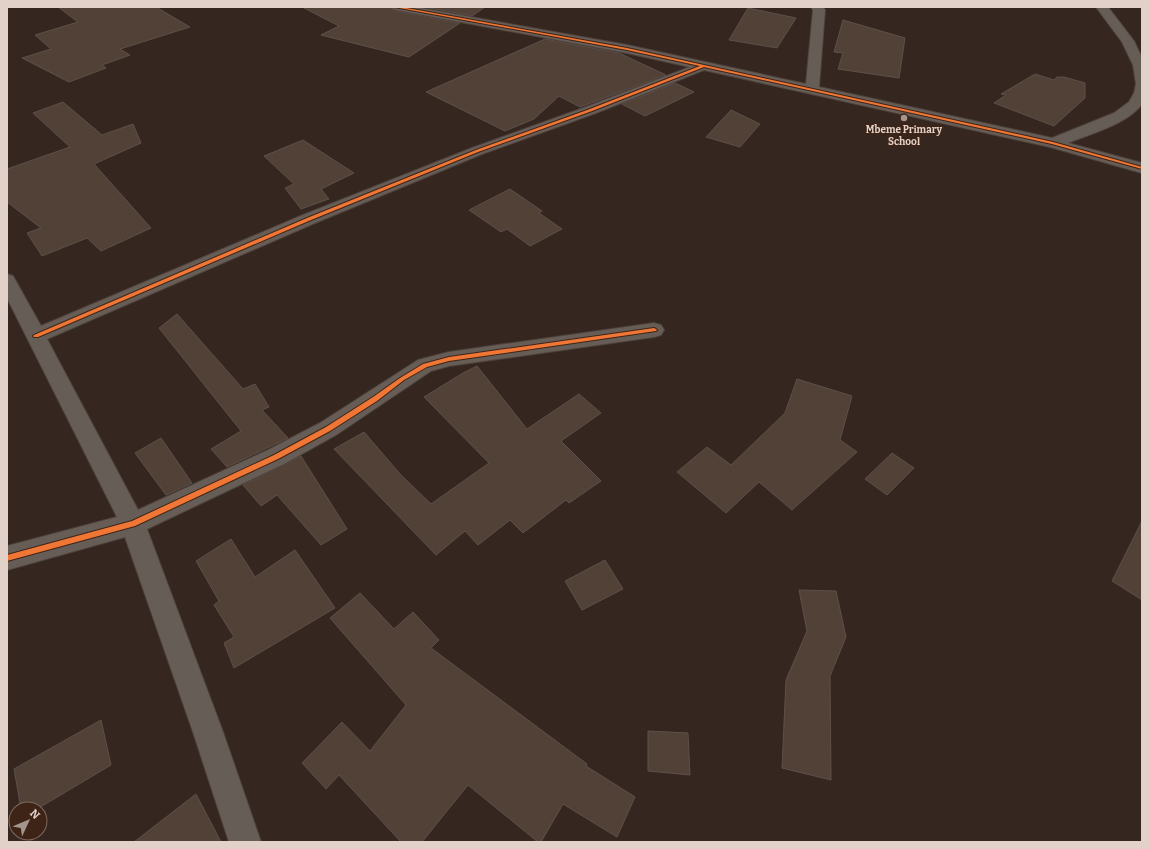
<svg xmlns="http://www.w3.org/2000/svg" width="1149" height="849" viewBox="0 0 1149 849" font-family="Bitter,serif">
<style>
.building{fill:#524137;stroke:#5c514a}
.lines{fill:none;stroke-linecap:round;stroke-linejoin:round}
.minor-casing{stroke:#4f423d;stroke-width:2}
.minor{fill:#675d57;fill-rule:evenodd}
.cycleway-casing{stroke:#3e2417;stroke-width:2}
.cycleway{fill:#f07635;fill-rule:evenodd}
.poi-dot{fill:#a5968d;stroke:#3e2417;stroke-width:1.5}
.labels{text-anchor:middle;dominant-baseline:central;stroke-width:3.5;stroke-linejoin:round;paint-order:stroke}
.far-poi-label{font-size:10px;font-weight:bold;fill:#e2d1c8;stroke:#3e2417}
</style>
<rect width="100%" height="100%" fill="#352720"/>
<!-- building -->
<path class="building" d="M 58,7 L 156,7 L 190,27 L 120,49 L 130,55 L 102,65 L 106,68 L 69,82 L 22,58 L 51,49 L 35,35 L 78,22 Z
M 302,7 L 389,7 L 396,11 L 460,23 L 409,57 L 321,35 L 339,26 Z
M 424,7 L 485,7 L 472,16 Z
M 748,8 L 796,18 L 777,48 L 729,40 Z
M 843,20 L 905,38 L 899,78 L 838,69 L 843,53 L 834,52 Z
M 545,39 L 619,53 L 666,75 L 580,107 L 559,96 L 534,119 L 505,131 L 426,92 Z
M 1035,74 L 1054,80 L 1057,77 L 1064,77 L 1085,83 L 1085,98 L 1054,126 L 994,103 L 1006,95 L 1001,94 Z
M 675,83 L 694,92 L 645,116 L 622,104 Z
M 63,102 L 102,135 L 133,124 L 141,143 L 94,164 L 151,228 L 101,251 L 87,238 L 42,256 L 27,233 L 41,228 L 7,202 L 7,169 L 70,147 L 33,113 Z
M 731,110 L 760,124 L 740,147 L 706,137 Z
M 303,140 L 354,173 L 321,189 L 329,199 L 301,209 L 285,188 L 294,184 L 264,156 Z
M 510,189 L 542,211 L 539,213 L 562,229 L 530,246 L 507,229 L 501,232 L 469,210 Z
M 177,314 L 243,389 L 255,384 L 269,407 L 262,410 L 288,438 L 227,467 L 211,449 L 241,431 L 159,328 Z
M 477,366 L 527,429 L 579,394 L 601,413 L 561,441 L 601,481 L 569,503 L 566,500 L 523,533 L 510,520 L 478,545 L 465,531 L 436,555 L 334,449 L 364,432 L 401,475 L 431,504 L 489,463 L 424,397 L 463,373 Z
M 797,379 L 852,396 L 840,440 L 857,452 L 792,510 L 759,482 L 726,513 L 677,472 L 707,447 L 731,465 L 785,413 Z
M 161,438 L 192,483 L 166,495 L 135,453 Z
M 892,453 L 914,468 L 887,495 L 865,479 Z
M 301,456 L 347,529 L 321,545 L 277,495 L 261,506 L 243,485 Z
M 1142,521 L 1142,600 L 1112,581 Z
M 231,539 L 255,577 L 295,550 L 335,608 L 234,668 L 224,643 L 234,637 L 214,605 L 219,601 L 196,561 Z
M 605,560 L 623,589 L 582,610 L 565,581 Z
M 799,590 L 836,591 L 846,637 L 830,676 L 831,780 L 782,768 L 786,680 L 807,631 Z
M 360,593 L 394,629 L 413,612 L 439,640 L 431,648 L 587,764 L 586,766 L 635,797 L 617,837 L 563,804 L 541,842 L 538,842 L 468,785 L 422,842 L 401,842 L 339,775 L 326,789 L 302,763 L 342,722 L 370,751 L 406,705 L 330,618 Z
M 101,720 L 111,765 L 37,809 L 21,809 L 14,769 Z
M 648,731 L 688,733 L 690,775 L 648,771 Z
M 196,794 L 221,842 L 134,842 Z"/>
<g class="lines">
<!-- minor casing -->
<g class="minor-casing">
<path id="minor" d="M 390,7 L 415,7 L 627,45 L 806,84 L 813,10 L 811,7 L 823,7 L 825,10 L 819,87 L 1052,138 L 1114,113 L 1129,102 L 1134,93 L 1136,84 L 1133,65 L 1122,42 L 1096,7 L 1108,7 L 1134,41 L 1142,58 L 1142,104 C 1128,124 1090,134 1068,143 L 1142,163 L 1142,173 L 1050,147 L 704,70 L 596,113 L 482,154 L 315,223 L 47,339 L 138,510 L 268,450 L 320,423 L 418,360 L 449,352 L 654,323 L 661,325 L 664,330 L 661,335 L 654,337 L 449,366 L 431,371 L 336,435 L 284,464 L 147,529 L 223,732 L 261,842 L 229,842 L 193,732 L 125,537 L 7,570 L 7,546 L 117,517 L 7,298 L 7,274 L 13,276 L 41,326 L 303,215 L 472,148 L 586,107 L 690,67 L 627,53 L 396,10 Z"/>
</g>
<!-- minor -->
<use href="#minor" class="minor"/>
<!-- cycleway casing -->
<g class="cycleway-casing">
<path id="cycleway" d="M 394,7 L 401,7 L 627,48 L 1053,142 L 1142,167 L 1142,169 L 1052,144 L 704,67 L 592,111 L 478,152 L 311,220 L 38,337 L 34,337 L 33,336 L 34,335 L 307,218 L 476,150 L 590,109 L 700,66 L 627,50 Z
M 654,328 L 656,329 L 657,330 L 656,331 L 449,361 L 427,367 L 404,380 L 377,401 L 330,431 L 278,459 L 135,526 L 7,561 L 7,555 L 132,521 L 274,455 L 326,427 L 373,397 L 400,378 L 423,364 L 449,357 Z"/>
</g>
<!-- cycleway -->
<use href="#cycleway" class="cycleway"/>
</g>
<!-- markers -->
<circle class="poi-dot" cx="904" cy="118" r="4"/>
<g class="labels">
<!-- far-poi labels -->
<g class="far-poi-label">
<text x="904" y="130">Mbeme Primary<tspan x="904" dy="12">School</tspan></text>
</g>
</g>
<!-- border -->
<rect width="1149" height="849" fill="none" stroke="#e2d1c8" stroke-width="16"/>
<!-- north arrow -->
<g transform="translate(28 821) rotate(46)"><circle r="19" fill="#3e2417" stroke="#80695e"/>
<path d="M0-3L7 15L0 10L-7 15Z" fill="#a5968d"/>
<text y="-6" font-size="11" font-weight="bold" text-anchor="middle" fill="#e2d1c8">N</text>
</g>
</svg>
